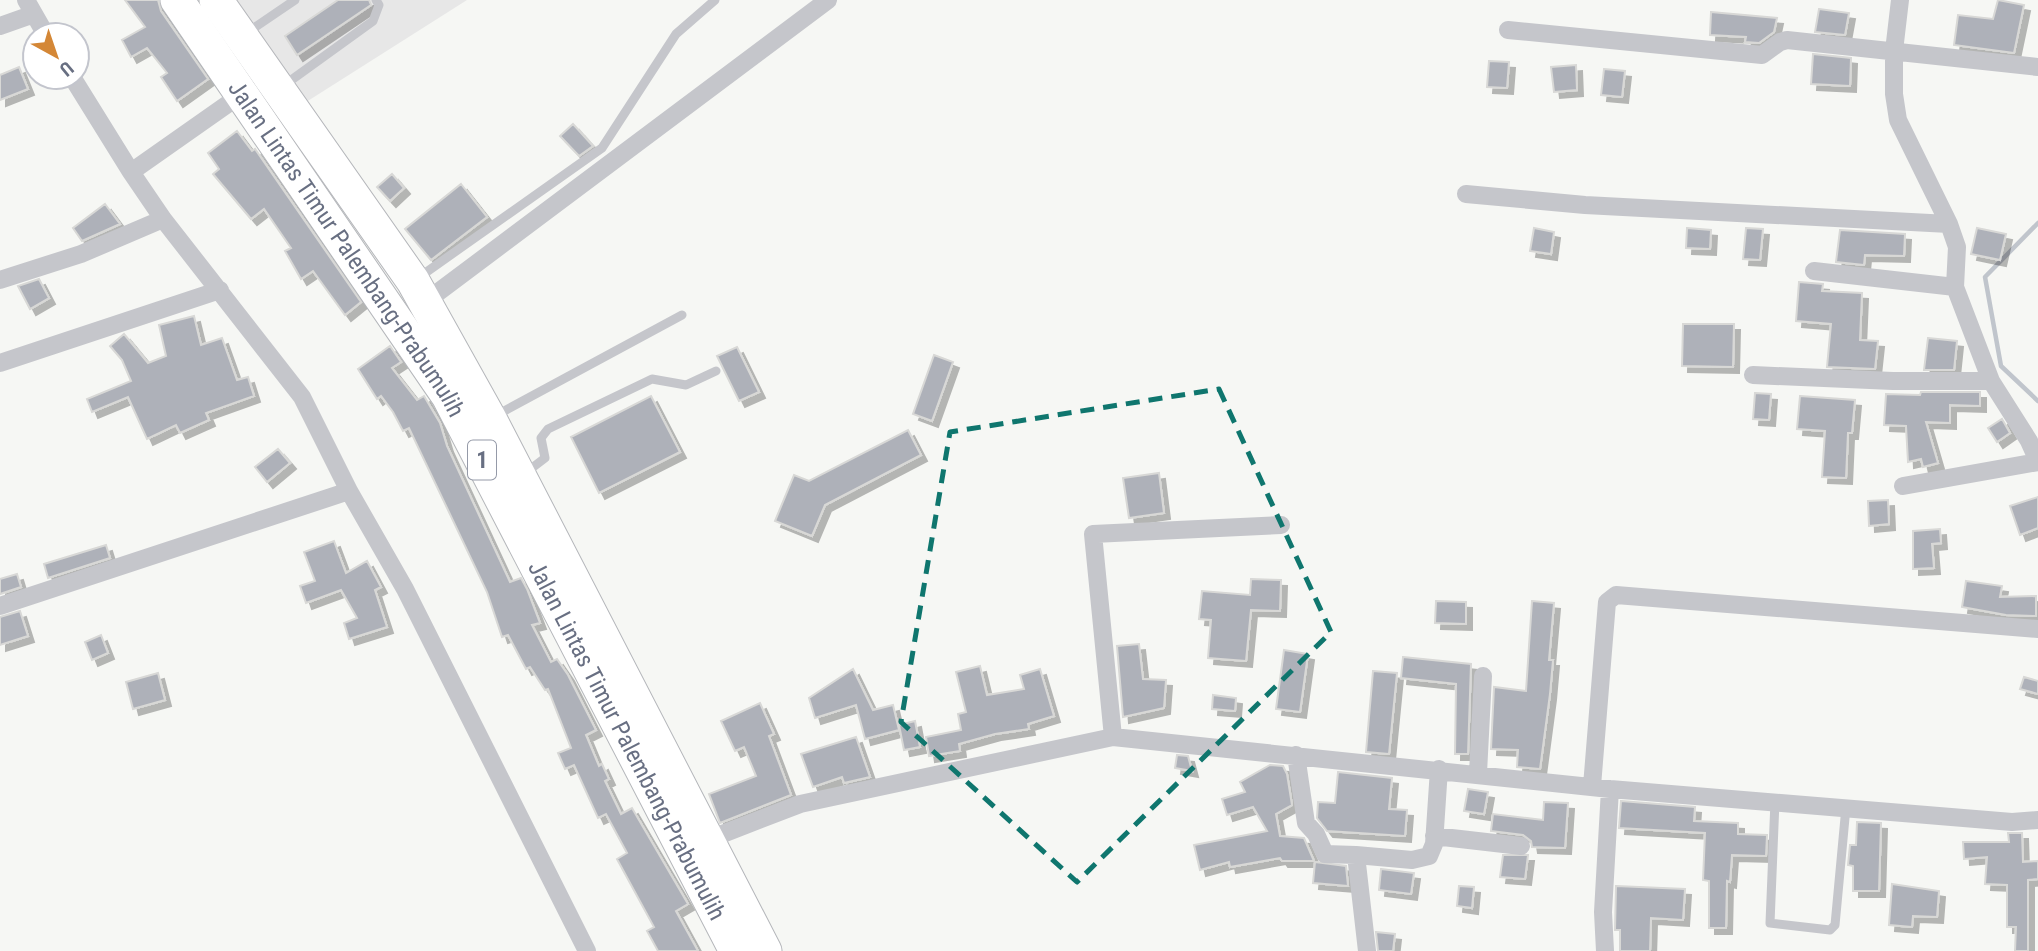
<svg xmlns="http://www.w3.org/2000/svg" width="2038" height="951" viewBox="0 0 2038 951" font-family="'Roboto Condensed',sans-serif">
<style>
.built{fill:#e7e7e7}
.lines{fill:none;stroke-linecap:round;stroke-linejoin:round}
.stream{stroke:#c0c5cc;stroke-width:4.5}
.building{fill:#aeb1b9;stroke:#d8d8d6;stroke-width:2;filter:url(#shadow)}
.highway-casing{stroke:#b5b7bb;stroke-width:35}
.lane{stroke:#c5c6cb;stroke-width:9}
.street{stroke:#c5c6cb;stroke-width:18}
.highway{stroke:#fff;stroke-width:33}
.marked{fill:none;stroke:#0f766e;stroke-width:5;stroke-dasharray:14 9;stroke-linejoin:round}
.labels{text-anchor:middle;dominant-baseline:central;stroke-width:7;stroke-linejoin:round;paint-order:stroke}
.shield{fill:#fff;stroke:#959aa8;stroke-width:2}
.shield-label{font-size:23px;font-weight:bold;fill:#686f82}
.street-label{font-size:24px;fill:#686f82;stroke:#fff}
</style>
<defs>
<filter id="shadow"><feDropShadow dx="6" dy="6" stdDeviation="0" flood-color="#0004"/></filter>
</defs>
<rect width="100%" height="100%" fill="#f6f7f4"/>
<!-- built -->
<path class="built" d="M 231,0 L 467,0 L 303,104 Z"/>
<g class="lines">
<!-- stream -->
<path class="stream" d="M 2038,223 L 1985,277 L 2001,366 L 2038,401"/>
</g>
<!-- building -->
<path class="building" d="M 125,0 L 158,0 L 161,11 L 208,79 L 177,101 L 161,77 L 167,73 L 147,48 L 131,57 L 122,40 L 145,27 Z
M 338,0 L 369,0 L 371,5 L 297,55 L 285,36 Z
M 1998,0 L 2024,5 L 2014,53 L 1954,45 L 1958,15 L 1993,19 Z
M 1819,9 L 1849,13 L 1845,35 L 1815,32 Z
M 1711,12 L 1777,18 L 1774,32 L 1759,43 L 1745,42 L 1746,37 L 1710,35 Z
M 1813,54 L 1851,58 L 1850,86 L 1811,84 Z
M 1489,61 L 1509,62 L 1507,88 L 1487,87 Z
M 1576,65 L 1577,90 L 1554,92 L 1551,67 Z
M 19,67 L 28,89 L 0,100 L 0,75 Z
M 1604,69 L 1625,71 L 1622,97 L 1601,95 Z
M 573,124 L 593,146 L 579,156 L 560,136 Z
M 237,131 L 252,151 L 255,149 L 361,302 L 345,315 L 313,271 L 301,279 L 285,251 L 291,248 L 264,209 L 251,219 L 213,174 L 219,169 L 208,153 Z
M 392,174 L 404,188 L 390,201 L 377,187 Z
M 461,184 L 487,217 L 431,260 L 405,229 Z
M 105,204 L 120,224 L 82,241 L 73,228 Z
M 1534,228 L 1554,232 L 1551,254 L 1530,251 Z
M 1687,228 L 1711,230 L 1710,249 L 1686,248 Z
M 1746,228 L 1763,229 L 1760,260 L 1743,259 Z
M 1977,228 L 2006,234 L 2000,260 L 1971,254 Z
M 1840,230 L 1905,234 L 1904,256 L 1865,255 L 1864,265 L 1836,262 Z
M 39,279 L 49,298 L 30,309 L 18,286 Z
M 1799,282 L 1823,284 L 1822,291 L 1862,293 L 1860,340 L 1878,341 L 1875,369 L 1827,367 L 1831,324 L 1796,321 Z
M 194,316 L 201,345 L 222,338 L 237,380 L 248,377 L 254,396 L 206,413 L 209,420 L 180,433 L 176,425 L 147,439 L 128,397 L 92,412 L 87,399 L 131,381 L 122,360 L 110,346 L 124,334 L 148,363 L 166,356 L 159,325 Z
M 1683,324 L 1734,324 L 1733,367 L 1682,366 Z
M 1928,338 L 1957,341 L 1954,370 L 1924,370 Z
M 390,346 L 401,362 L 392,368 L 417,400 L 424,396 L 440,423 L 447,446 L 510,582 L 521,578 L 527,589 L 540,623 L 532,625 L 551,662 L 557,659 L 568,675 L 596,730 L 586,735 L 599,766 L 602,764 L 609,779 L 605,781 L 621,814 L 632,808 L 688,904 L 676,911 L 698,951 L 658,951 L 647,931 L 654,927 L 617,859 L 627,853 L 606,814 L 598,818 L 574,765 L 565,769 L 558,753 L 571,748 L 548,689 L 545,690 L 530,667 L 526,669 L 508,635 L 502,637 L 487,592 L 409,428 L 403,431 L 393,412 L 381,396 L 377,399 L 358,369 Z
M 737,347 L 759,392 L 739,401 L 717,356 Z
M 934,355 L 953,362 L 932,421 L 913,414 Z
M 1921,392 L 1980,392 L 1980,406 L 1950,405 L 1950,423 L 1926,422 L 1938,463 L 1923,467 L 1921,459 L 1908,462 L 1906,426 L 1884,425 L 1886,394 L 1920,395 Z
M 1755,393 L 1771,394 L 1769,420 L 1753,419 Z
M 651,396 L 680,452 L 599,493 L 571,437 Z
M 1800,396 L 1855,400 L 1852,433 L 1848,433 L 1846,478 L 1822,477 L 1825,431 L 1797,429 Z
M 2002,419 L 2010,433 L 1997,442 L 1988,428 Z
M 908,430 L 921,455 L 825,505 L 812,536 L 775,521 L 794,475 L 809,481 Z
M 278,449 L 290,463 L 267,482 L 255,467 Z
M 1159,473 L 1164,513 L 1129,518 L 1123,478 Z
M 2038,497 L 2038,528 L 2020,535 L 2010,506 Z
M 1888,500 L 1889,524 L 1869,526 L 1868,501 Z
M 1940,529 L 1941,543 L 1932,544 L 1934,568 L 1913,569 L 1913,531 Z
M 334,541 L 346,573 L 367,561 L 381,587 L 375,590 L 387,627 L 349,639 L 344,623 L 357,618 L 341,590 L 306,603 L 300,586 L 315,581 L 304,552 Z
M 106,545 L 110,558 L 48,578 L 44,564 Z
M 17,574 L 21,587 L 0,594 L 0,579 Z
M 1251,579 L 1281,580 L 1280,611 L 1251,610 L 1246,661 L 1208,658 L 1211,620 L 1199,619 L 1202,591 L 1250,595 Z
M 1966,581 L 2002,586 L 2000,597 L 2036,596 L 2036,616 L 2006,615 L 1962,607 Z
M 1436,601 L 1466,602 L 1466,624 L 1435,623 Z
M 1532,601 L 1554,603 L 1549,660 L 1553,660 L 1550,694 L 1540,769 L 1517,767 L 1518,750 L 1491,749 L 1494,687 L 1526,691 Z
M 20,611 L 28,636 L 0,645 L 0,617 Z
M 101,635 L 108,653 L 92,660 L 85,642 Z
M 1139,644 L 1143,679 L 1166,680 L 1164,708 L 1123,717 L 1117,646 Z
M 1284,650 L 1308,654 L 1300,712 L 1276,709 Z
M 1403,657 L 1471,664 L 1468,754 L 1455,754 L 1456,684 L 1401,678 Z
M 980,666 L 987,695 L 1024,689 L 1020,675 L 1040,669 L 1054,716 L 1028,724 L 1029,729 L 995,734 L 959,744 L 960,751 L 929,756 L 926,737 L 961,730 L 958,714 L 966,712 L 956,672 Z
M 853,669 L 873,710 L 893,705 L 899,730 L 865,739 L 856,705 L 815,718 L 809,698 Z
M 1373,671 L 1397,673 L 1389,754 L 1366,752 Z
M 158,673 L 165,700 L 133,709 L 126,682 Z
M 2024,677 L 2038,681 L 2038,694 L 2020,689 Z
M 1213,695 L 1236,698 L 1235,711 L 1212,709 Z
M 760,703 L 774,734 L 769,736 L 791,795 L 720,823 L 709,794 L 756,776 L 744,747 L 735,751 L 721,721 Z
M 915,721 L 920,747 L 904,750 L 899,725 Z
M 856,737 L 870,777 L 844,783 L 842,777 L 813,787 L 801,754 Z
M 1177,755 L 1188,756 L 1192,771 L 1175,768 Z
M 1270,765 L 1283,766 L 1287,774 L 1292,805 L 1276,814 L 1280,836 L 1304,838 L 1314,861 L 1282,861 L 1280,858 L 1230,867 L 1229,862 L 1200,870 L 1194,845 L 1267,831 L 1253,807 L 1227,815 L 1222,799 L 1245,792 L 1240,782 Z
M 1338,772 L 1392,778 L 1389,809 L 1407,810 L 1405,836 L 1327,831 L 1317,818 L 1318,802 L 1335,803 Z
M 1468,789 L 1488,792 L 1484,814 L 1464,811 Z
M 1621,801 L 1695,807 L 1694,821 L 1738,823 L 1738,834 L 1767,835 L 1766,856 L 1732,855 L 1730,882 L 1727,881 L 1726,928 L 1709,928 L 1709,881 L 1703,880 L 1705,833 L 1619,828 Z
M 1544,802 L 1568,803 L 1565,848 L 1532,847 L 1531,841 L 1523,835 L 1491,831 L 1493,814 L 1543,820 Z
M 1857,822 L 1881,823 L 1879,891 L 1853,891 L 1853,866 L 1848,865 L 1850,845 L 1856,845 Z
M 2008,833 L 2022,833 L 2023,862 L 2038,861 L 2038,879 L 2028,880 L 2028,951 L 2015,951 L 2016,927 L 2007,927 L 2007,885 L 1985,884 L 1987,857 L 1964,859 L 1963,842 L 2009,842 Z
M 1503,855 L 1528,855 L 1525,879 L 1500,877 Z
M 1315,862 L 1346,866 L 1348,886 L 1313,883 Z
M 1381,869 L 1414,873 L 1411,894 L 1379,890 Z
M 1892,884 L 1939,891 L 1937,917 L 1913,916 L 1912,927 L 1889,925 Z
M 1459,886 L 1474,887 L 1472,908 L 1457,906 Z
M 1616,886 L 1685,889 L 1683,920 L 1651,918 L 1650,951 L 1620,951 L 1620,930 L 1615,930 Z
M 1376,932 L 1395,934 L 1393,951 L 1378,951 Z"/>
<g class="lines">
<!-- highway casing -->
<g class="highway-casing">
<g id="highway">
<path id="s1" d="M 177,0 L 448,396 L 736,951"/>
<path d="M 216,0 L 413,281 L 490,419 L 765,951"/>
</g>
</g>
<!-- lane -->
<path class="lane" d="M 245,34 L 295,0
M 283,86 L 373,21 L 379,5 L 376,0
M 418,278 L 602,148 L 676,34 L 715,0
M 495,416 L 682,315
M 524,474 L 545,458 L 541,438 L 548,429 L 652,379 L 686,385 L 716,371
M 1775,801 L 1770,923 L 1830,930 L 1835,925 L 1846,807"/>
<!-- street -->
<path class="street" d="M 26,0 L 46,35
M 0,26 L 34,14
M 1508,30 L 1762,55 L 1780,42 L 1787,40 L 2038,67
M 72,77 L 131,172 L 242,94
M 1466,194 L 1585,205 L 1949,224
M 1814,271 L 1955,287
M 0,280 L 81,254 L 163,219
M 425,302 L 828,0
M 0,363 L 220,290
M 1753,375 L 1893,381 L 1991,381 L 1955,287 L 1957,247 L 1949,224 L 1898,120 L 1894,94 L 1894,51 L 1900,0
M 1991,381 L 2029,441 L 2038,461
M 1903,486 L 2038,462
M 349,491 L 405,589 L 587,951
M 0,606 L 349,491 L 302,397 L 163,219 L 131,172
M 1113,737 L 1093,534 L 1281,525
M 1296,755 L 1306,823 L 1316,834 L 1325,854 L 1356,855 L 1367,951
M 1478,773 L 1483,676
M 1592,786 L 1607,602 L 1616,595 L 2038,629
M 1434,836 L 1521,846
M 707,840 L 800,804 L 1113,737 L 1610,789 L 2012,822 L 2038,820
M 1356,855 L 1412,860 L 1429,856 L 1434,844 L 1439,769
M 1605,951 L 1603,912 L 1610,789"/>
<!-- highway -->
<use href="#highway" class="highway"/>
</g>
<!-- marked area -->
<path class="marked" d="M 1219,389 L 1331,632 L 1077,882 L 901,722 L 950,432 Z"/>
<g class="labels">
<!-- shield labels -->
<rect class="shield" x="468" y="440.5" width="28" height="39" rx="5"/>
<g class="shield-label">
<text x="482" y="460">1</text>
</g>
<!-- street labels -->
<g class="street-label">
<text stroke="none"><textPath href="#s1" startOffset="301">Jalan Lintas Timur Palembang-Prabumulih</textPath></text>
<text stroke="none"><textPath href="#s1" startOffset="868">Jalan Lintas Timur Palembang-Prabumulih</textPath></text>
</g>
</g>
<!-- north arrow -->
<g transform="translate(56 56) rotate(140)"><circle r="33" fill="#ffffff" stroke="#c3c5cd" stroke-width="2"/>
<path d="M0-5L12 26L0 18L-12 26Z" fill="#d48736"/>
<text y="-10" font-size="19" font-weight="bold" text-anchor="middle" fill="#686f82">U</text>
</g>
</svg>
